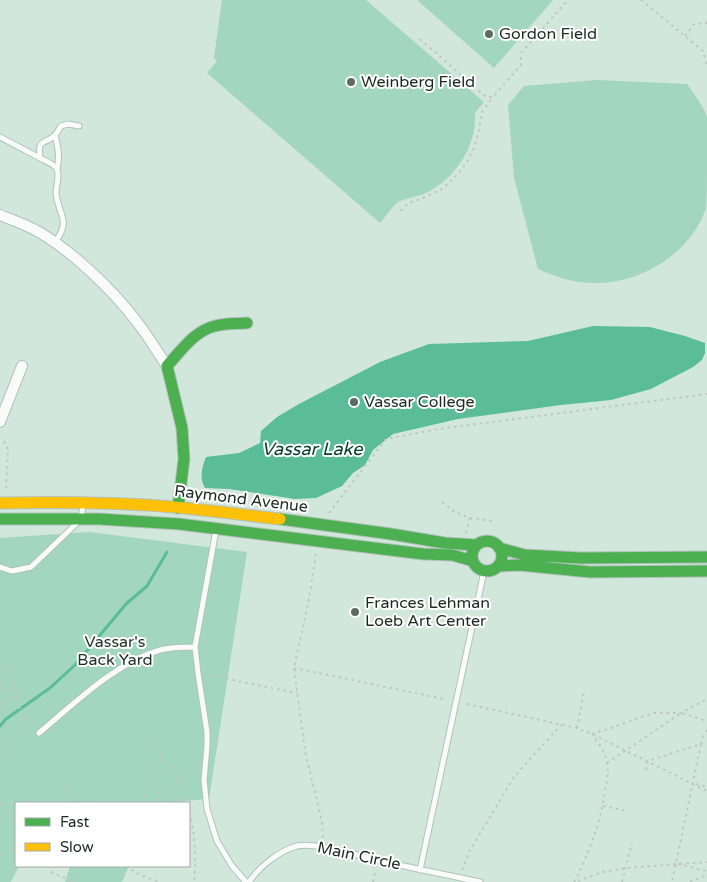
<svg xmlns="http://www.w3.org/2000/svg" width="707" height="882" viewBox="0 0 707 882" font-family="'Varela Round',sans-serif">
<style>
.green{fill:#a2d6be}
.water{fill:#5abc99}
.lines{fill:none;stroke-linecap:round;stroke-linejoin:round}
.stream{stroke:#5abc99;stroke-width:3}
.lane-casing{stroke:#b1c2ba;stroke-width:7}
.street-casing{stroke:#b1c2ba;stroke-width:12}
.fast-casing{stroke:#b1c2ba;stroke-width:13}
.slow-casing{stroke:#b1c2ba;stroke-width:13}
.path{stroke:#c0c7c3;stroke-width:2;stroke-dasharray:2.5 4;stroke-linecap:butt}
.lane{stroke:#f8fbfa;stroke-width:5}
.street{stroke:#f8fbfa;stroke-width:10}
.fast{stroke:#4caf50;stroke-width:11}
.slow{stroke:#ffc107;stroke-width:11}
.poi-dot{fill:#5a6c63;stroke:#fff;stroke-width:2}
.labels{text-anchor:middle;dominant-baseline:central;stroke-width:4;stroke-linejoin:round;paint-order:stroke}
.poi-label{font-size:16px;fill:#1a2922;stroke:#fff;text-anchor:start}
.street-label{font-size:16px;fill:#1a2922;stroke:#fff}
.park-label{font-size:16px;fill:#1b2f26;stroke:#fff}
.water-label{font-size:18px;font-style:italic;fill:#083e2c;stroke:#fff}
</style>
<rect width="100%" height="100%" fill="#d1e7dc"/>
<!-- green -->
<path class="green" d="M 222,0 L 366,0 L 484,102 L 475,113 C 477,147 454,180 424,194 C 417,197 402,199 398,202 C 391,208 386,216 380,223 L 207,73 L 217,61 L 214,58 Z
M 417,0 L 553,0 L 494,68 Z
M 597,80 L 687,84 C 694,94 703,105 707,117 C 707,121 707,127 707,132 C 707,142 707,152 707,162 C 707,173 707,199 706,208 C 691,254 640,284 593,283 C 574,283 556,277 538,269 L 514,178 L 508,105 L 524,86 Z
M 89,532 L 247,552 L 209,799 L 170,802 L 169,803 L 16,803 L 16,866 L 19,866 L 11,882 L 0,882 L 0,538 Z
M 70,866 L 129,866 L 122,882 L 65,882 Z"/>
<!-- water -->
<path class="water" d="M 593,326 L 650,327 L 685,336 L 705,343 L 705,353 L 702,360 L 693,367 L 651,389 L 611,400 L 561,405 L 458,419 L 393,434 L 373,450 L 365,465 L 353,473 L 342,486 L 316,498 L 295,499 L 229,489 L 205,488 C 199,478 202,467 206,457 L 239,453 L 260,443 L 261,431 L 277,417 L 299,404 L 380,362 L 429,344 L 528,341 Z"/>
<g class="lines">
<!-- stream -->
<path class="stream" d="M 0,726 L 6,719 L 50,688 L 75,665 L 126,604 L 147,586 L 167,552"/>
<!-- lane casing -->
<g class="lane-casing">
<path id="lane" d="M 55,135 C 58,147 60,157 57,169
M 0,137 L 40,158
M 55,242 C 72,220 58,215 56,193 C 56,185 60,177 57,169 C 54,164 45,161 40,158 C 38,138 42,146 54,136 C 57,134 59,129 61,126 L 68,124 L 79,126
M 0,567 L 12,571 L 31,567 L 77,523 L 82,513 L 83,503
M 478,600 L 484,571
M 195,647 L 198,673 L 207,732 L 207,746 L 204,780 L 207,809 L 217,841 L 232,866 L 246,882
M 39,733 C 75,703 115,663 160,650 C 171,647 184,647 195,647 L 216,530
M 420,870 L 472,627
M 249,882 C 260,866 279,851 297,846 C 316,842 360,856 380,861 C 413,868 447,875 480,882"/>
</g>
<!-- street casing -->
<g class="street-casing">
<path id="street" d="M 0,215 C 13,220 27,225 39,232 C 73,252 113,290 137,322 C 148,336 157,351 167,366
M 0,422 L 22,366"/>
</g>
<!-- fast casing -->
<g class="fast-casing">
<path id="fast" d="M 178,508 L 184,459 L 182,428 L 167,366 C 181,351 194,331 215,326 C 226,323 236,324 247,323
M 0,519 L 99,519 L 179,524 L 423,554 L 452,555 L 473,561
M 280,519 L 391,534 L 445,543 L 477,545
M472 556a15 15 0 1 1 30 0a15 15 0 1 1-30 0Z
M 499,548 L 525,555 L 581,558 L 707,557
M 498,566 L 519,565 L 590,572 L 707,571"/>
</g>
<!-- slow casing -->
<g class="slow-casing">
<path id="slow" d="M 0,503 C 58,502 115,502 173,507 C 209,510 244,515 280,519"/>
</g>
<!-- path -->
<path class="path" d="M 641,0 L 703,51 L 707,67
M 685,36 L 694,24 L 707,23
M 420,39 L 486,97 L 493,97 L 521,65 L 521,53 L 568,0
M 401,211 L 408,203 L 421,199 L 442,189 L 457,175 L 467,162 L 475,146 L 479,130 L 482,112 L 493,97
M 4,441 L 8,449 L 6,490
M 442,502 L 455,512 L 470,518 L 466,533
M 329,513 L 386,439 L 439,429 L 707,394
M 470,518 L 494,521
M 316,554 L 309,599 L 294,668 L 305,751 L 322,822 L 323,839
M 0,668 L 9,665 L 21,714 L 33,727
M 294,668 L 444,699
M 207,675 L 297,693
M 0,683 L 11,693 L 16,699
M 467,704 L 577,728 L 592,734 L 707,791
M 0,710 L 4,699 L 5,688
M 577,728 L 584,692
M 592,734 L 611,728 L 653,713 L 681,713 L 707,699
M 701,744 L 703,736 L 707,730
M 0,756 L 18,735 L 28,721
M 161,757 C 174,768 180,788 186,803
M 607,763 L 681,713 L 707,721
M 646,770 L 648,761 L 701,744 L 672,882
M 64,784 L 76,801 L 79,803
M 696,784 L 707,787
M 141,803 L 154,780 L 161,757 L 158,747 L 153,738
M 151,803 C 169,793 183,780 197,764
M 181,803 L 183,796
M 0,804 L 16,824
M 603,806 L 627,811
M 189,813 C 196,836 196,858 194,882
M 0,856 L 16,846
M 678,864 L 707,871
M 126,866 L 140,875 L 160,882
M 462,870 L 469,852 L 514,777 L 561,725
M 51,872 L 72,881
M 578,881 L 603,872 L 626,868 L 707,862
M 72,882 L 77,866
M 373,882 L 376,869
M 574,882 C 579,874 582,866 586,857 C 595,836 602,814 605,790 C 607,781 609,772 607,763 C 606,753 599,744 593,736
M 622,882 L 632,843
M 690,882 L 707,875"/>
<!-- lane -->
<use href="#lane" class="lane"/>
<!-- street -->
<use href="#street" class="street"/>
<!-- fast -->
<use href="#fast" class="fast"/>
<!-- slow -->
<use href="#slow" class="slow"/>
</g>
<!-- markers -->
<g class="poi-dot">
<circle cx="489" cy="34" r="5"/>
<circle cx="351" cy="82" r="5"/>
<circle cx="354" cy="402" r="5"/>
<circle cx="355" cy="612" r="5"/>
</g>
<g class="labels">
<!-- poi labels -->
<g class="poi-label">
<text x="499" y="34">Gordon Field</text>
<text x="361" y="82">Weinberg Field</text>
<text x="364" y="402">Vassar College</text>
<text x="365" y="603">Frances Lehman<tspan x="365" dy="18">Loeb Art Center</tspan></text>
</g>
<!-- street labels -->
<g class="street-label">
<text transform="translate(241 499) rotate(7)">Raymond Avenue</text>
<text transform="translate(359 856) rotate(12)">Main Circle</text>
</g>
<!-- park labels -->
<g class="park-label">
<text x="115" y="642">Vassar's<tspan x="115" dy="18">Back Yard</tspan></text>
</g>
<!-- water labels -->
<g class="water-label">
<text x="312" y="449">Vassar Lake</text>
</g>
</g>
<!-- legend -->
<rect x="15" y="802" width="175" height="65" fill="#ffffff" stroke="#a3a9a7"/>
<rect x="25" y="818" width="25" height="8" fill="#4caf50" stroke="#a3a9a7"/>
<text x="60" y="827" font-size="15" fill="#1a2922">Fast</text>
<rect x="25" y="843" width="25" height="8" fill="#ffc107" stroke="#a3a9a7"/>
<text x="60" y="852" font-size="15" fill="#1a2922">Slow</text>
</svg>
